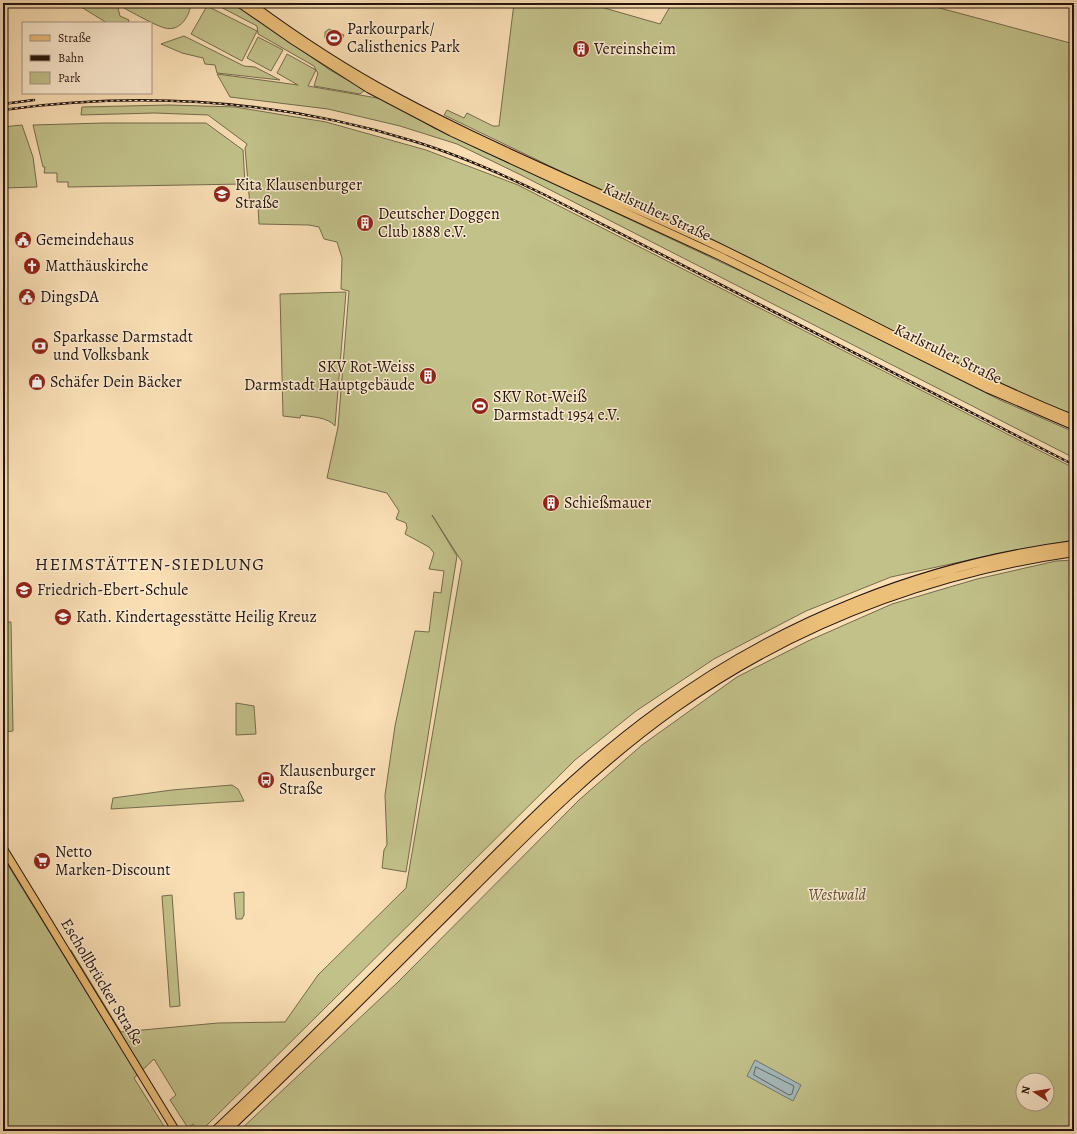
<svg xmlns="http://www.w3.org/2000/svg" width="1077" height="1134" viewBox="0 0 1077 1134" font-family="Alegreya,serif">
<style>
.green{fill:#c2c18a;stroke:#736b4c;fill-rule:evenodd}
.water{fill:#a4b9b9;stroke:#717775}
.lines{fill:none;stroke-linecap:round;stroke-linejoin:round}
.shore{stroke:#646764;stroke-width:1}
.major-casing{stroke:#24150e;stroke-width:9}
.highway-casing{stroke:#24150e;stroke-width:10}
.major{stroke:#edc07a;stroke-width:7}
.highway{stroke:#edc07a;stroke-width:8}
.rail-casing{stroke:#24150e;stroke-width:2.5}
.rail{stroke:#fceacf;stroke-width:1;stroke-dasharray:3;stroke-linecap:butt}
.labels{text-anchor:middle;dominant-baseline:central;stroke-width:3;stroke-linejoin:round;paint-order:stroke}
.poi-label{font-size:16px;fill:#24150e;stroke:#fceacf;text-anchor:start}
.street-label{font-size:16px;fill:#24150e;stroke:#fceacf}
.park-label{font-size:16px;font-style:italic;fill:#5b5139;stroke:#fceacf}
.quarter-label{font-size:18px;letter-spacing:1px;fill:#24150e;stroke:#fceacf}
</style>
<rect width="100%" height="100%" fill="#fadfb5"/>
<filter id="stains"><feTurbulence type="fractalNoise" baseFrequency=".005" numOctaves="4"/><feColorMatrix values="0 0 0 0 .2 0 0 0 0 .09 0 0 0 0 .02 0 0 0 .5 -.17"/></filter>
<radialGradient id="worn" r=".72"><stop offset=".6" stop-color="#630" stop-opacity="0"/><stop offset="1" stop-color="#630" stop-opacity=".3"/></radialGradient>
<!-- green -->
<path class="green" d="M 79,3 L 108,3 L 118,8 L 120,16 L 129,20 L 128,23 L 107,23 L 78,5 Z
M 114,3 L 191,3 C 190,16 180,32 165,28 C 153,25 127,9 114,3 Z
M 213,3 L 233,3 L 330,70 L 365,90 L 360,94 L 314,86 L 318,73 L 316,70 L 308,86 L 383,99 L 434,128 L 772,286 L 1000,400 L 1074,432 L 1074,458 L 521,175 L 457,144 L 400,126 L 328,109 L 230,97 L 217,74 L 298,85 L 277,73 L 287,54 L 316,70 L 314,66 L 258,34 L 257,26 Z
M 514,3 L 587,3 L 660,24 L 672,3 L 921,3 L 1074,44 L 1074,417 L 960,365 L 716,241 L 610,195 L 444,115 L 447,110 L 464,118 L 467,113 L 493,126 L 499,126 Z
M 207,6 L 257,31 L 242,61 L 191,34 Z
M 329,29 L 344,35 L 340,43 L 334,46 L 327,43 L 328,40 L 325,38 L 325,32 Z
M 184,36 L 244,66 L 255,67 L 280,80 L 217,73 L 215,65 L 205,64 L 203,58 L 182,53 L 161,44 Z
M 258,37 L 283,50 L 271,71 L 247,58 Z
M 169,105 L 235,107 L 326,122 L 426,150 L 518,185 L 1074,468 L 1074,540 L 1001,553 L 891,577 L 806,611 L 714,659 L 636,711 L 575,760 L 201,1131 L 197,1131 L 193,1124 L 188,1128 L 170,1100 L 176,1095 L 154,1059 L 134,1078 L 167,1131 L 3,1131 L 3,857 L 111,1032 L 118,1032 L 69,951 L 71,950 L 121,1032 L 218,1023 L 285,1022 L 318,975 L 406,888 L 462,562 L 432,515 L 457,556 L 406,872 L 382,868 L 384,850 L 387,845 L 385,795 L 395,726 L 415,631 L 429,632 L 434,592 L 441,593 L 444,571 L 429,569 L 434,553 L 429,547 L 405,534 L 407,528 L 406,523 L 396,519 L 399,511 L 387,493 L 327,478 L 338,427 L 349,291 L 341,289 L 342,258 L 337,242 L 324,239 L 319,227 L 309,225 L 259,224 L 258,206 L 250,206 L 245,148 L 247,144 L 208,115 L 155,113 L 81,115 L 82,107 Z
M 103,123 L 206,123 L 243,150 L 245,184 L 68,187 L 68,182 L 57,182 L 57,173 L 44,173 L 45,167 L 43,167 L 33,125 Z
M 22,125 L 33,157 L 37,187 L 3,188 L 3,127 Z
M 346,292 L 335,426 C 328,417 311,417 301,415 L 300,418 L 283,416 L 280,294 Z
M 1074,560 L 1074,1131 L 239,1131 L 397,983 L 579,800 L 642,745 L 737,677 L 808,641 L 892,604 L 977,579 L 1056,561 ZM 1023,1080 L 1047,1080 L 1047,1104 L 1023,1104 Z
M 3,622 L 11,622 L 13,731 L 3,732 Z
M 236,703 L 254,706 L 256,734 L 236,735 Z
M 232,785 L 238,789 L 244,801 L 111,809 L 113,798 L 172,790 Z
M 244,892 L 244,915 L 242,919 L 236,919 L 234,893 Z
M 172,895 L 180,1006 L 170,1007 L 162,896 Z"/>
<!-- water -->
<path class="water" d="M 755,1060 L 801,1085 L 793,1101 L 747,1076 Z"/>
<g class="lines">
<!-- shore -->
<path class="shore" d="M 756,1067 L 794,1086 L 792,1094 L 789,1095 L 754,1075 Z"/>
<!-- major casing -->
<g class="major-casing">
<path id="major" d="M 239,3 L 294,41 L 369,89 L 451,132 L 722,257 L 988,389 L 1074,426
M 250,3 C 296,37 344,69 395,96 C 497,151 605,194 710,243 C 832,301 949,369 1074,419
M 3,848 L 176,1131"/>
</g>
<!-- highway casing -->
<g class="highway-casing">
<path id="highway" d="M 215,1131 C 298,1053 378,972 459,892 C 523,827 587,762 661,709 C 782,621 925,564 1074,545
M 226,1131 C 305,1056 382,979 459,902 C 528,833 596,764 675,708 C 794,624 930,573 1074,552"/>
</g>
<!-- major -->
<use href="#major" class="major"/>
<!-- highway -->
<use href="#highway" class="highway"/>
<!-- rail casing -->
<g class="rail-casing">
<path id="rail" d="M 3,104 L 34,100
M 3,110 C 141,91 280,100 413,141 C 459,155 502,174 545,195 L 1074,465"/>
</g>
<!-- rail -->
<use href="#rail" class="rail"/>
</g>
<!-- icons -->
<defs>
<g id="stadium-disc" transform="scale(0.9)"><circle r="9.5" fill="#8f2418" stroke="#fceacf"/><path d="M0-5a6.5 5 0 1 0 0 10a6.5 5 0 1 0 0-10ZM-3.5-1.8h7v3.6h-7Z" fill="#fff"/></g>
<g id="building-disc" transform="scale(0.9)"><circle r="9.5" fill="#8f2418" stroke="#fceacf"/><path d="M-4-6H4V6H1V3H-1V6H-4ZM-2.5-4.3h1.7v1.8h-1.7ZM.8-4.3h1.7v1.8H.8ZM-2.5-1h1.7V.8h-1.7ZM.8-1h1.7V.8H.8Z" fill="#fff"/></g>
<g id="school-disc" transform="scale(0.9)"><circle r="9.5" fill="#8f2418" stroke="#fceacf"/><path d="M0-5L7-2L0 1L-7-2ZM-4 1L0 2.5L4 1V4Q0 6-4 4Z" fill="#fff"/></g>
<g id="civic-disc" transform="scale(0.9)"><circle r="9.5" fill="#8f2418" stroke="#fceacf"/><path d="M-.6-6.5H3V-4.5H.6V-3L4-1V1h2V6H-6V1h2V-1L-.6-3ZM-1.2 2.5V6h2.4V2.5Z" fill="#fff"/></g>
<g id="church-disc" transform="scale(0.9)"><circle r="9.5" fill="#8f2418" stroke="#fceacf"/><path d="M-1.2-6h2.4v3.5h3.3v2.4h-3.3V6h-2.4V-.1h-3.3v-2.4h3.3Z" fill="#fff"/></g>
<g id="bank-disc" transform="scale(0.9)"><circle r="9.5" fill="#8f2418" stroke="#fceacf"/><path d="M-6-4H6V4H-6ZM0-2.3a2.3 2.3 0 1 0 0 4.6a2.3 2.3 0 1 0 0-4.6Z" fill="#fff"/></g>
<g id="shop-disc" transform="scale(0.9)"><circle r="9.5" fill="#8f2418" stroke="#fceacf"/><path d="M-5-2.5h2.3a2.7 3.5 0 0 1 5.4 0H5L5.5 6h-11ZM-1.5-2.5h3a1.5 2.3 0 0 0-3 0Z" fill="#fff"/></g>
<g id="bus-disc" transform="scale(0.9)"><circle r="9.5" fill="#8f2418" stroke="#fceacf"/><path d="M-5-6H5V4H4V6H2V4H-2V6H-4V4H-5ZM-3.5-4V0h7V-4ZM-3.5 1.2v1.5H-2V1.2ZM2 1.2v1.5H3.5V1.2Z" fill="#fff"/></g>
<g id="supermarket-disc" transform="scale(0.9)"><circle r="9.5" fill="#8f2418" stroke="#fceacf"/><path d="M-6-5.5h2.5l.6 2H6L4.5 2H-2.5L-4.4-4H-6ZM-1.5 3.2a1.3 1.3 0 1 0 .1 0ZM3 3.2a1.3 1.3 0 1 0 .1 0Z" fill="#fff"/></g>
</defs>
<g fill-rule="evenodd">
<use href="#stadium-disc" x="334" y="38"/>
<use href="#building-disc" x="581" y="49"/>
<use href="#school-disc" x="222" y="194"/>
<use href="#building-disc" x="365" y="223"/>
<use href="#civic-disc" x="23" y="240"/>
<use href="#church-disc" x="32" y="266"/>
<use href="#civic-disc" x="27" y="297"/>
<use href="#bank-disc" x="40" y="346"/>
<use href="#building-disc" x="428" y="376"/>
<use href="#shop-disc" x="37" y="382"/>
<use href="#stadium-disc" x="480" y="406"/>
<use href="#building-disc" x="551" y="503"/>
<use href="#school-disc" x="24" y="590"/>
<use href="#school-disc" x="63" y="617"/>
<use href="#bus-disc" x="266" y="780"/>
<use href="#supermarket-disc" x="42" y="861"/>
</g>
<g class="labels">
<!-- poi labels -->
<g class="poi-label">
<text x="347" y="29">Parkourpark/<tspan x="347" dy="18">Calisthenics Park</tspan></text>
<text x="594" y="49">Vereinsheim</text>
<text x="235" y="185">Kita Klausenburger<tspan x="235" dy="18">Straße</tspan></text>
<text x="378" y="214">Deutscher Doggen<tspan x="378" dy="18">Club 1888 e.V.</tspan></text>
<text x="36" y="240">Gemeindehaus</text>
<text x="45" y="266">Matthäuskirche</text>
<text x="40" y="297">DingsDA</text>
<text x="53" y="337">Sparkasse Darmstadt<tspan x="53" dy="18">und Volksbank</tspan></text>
<text x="415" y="367" text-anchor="end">SKV Rot-Weiss<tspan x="415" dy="18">Darmstadt Hauptgebäude</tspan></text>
<text x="50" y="382">Schäfer Dein Bäcker</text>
<text x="493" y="397">SKV Rot-Weiß<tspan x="493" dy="18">Darmstadt 1954 e.V.</tspan></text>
<text x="564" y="503">Schießmauer</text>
<text x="37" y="590">Friedrich-Ebert-Schule</text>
<text x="76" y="617">Kath. Kindertagesstätte Heilig Kreuz</text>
<text x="279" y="771">Klausenburger<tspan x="279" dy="18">Straße</tspan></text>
<text x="55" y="852">Netto<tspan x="55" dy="18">Marken-Discount</tspan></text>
</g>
<!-- street labels -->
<g class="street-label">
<text transform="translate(657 212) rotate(25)">Karlsruher Straße</text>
<text transform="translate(948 354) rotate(26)">Karlsruher Straße</text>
<text transform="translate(102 982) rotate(59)">Eschollbrücker Straße</text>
</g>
<!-- park labels -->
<g class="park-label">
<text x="837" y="895">Westwald</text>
</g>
<!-- quarter labels -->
<g class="quarter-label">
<text x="150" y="564">HEIMSTÄTTEN-SIEDLUNG</text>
</g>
</g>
<!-- margin -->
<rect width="1077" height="1134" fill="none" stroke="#fadfb5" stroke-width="16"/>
<rect x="4" y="4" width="1069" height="1126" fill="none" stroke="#24150e" stroke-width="2"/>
<rect x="8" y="8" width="1061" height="1118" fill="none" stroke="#24150e"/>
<!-- legend -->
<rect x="22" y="22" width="130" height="72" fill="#fceacf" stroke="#a69582"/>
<rect x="30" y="35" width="20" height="6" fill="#edc07a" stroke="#a69582"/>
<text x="58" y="42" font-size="12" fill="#24150e">Straße</text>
<rect x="30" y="55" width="20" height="6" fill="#24150e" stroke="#a69582"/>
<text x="58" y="62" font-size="12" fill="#24150e">Bahn</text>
<rect x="30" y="72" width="20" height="12" fill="#c2c18a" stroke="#a69582"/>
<text x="58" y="82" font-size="12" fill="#24150e">Park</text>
<!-- north arrow -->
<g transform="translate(1035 1092) rotate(282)"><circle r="19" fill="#fceacf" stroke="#a69582"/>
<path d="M0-3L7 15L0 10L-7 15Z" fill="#8f2418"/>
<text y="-6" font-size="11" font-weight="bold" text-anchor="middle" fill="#24150e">N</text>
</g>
<rect width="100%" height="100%" filter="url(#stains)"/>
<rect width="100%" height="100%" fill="url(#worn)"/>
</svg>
